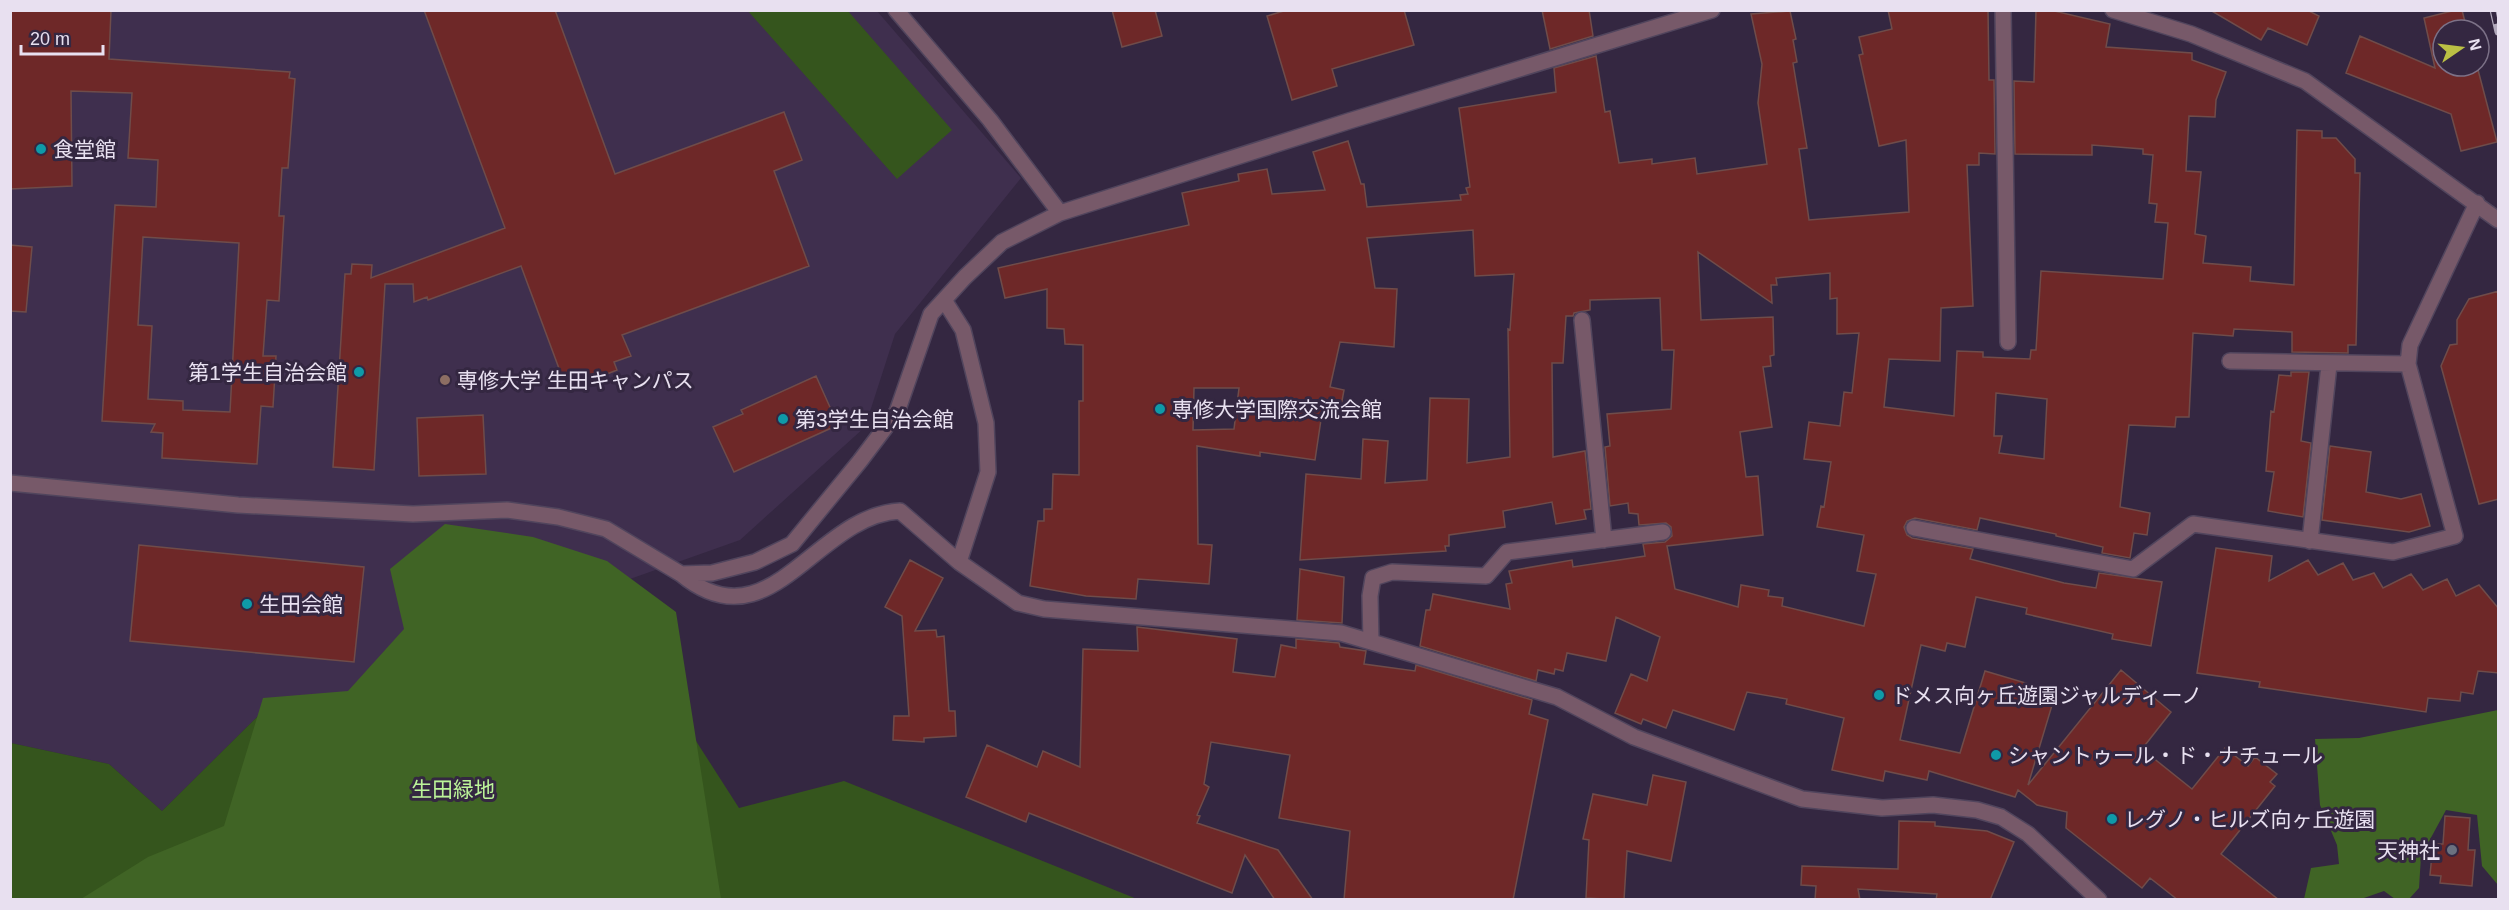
<svg xmlns="http://www.w3.org/2000/svg" width="2509" height="910" viewBox="0 0 2509 910" font-family="Helvetica,'Noto Sans JP',sans-serif">
<style>
.built{fill:#3f2f4e}
.green{fill:#35551d}
.forest{fill:#406425}
.building{fill:#6e2828;stroke:#6f4c4a;stroke-width:1.5;fill-rule:evenodd}
.lines{fill:none;stroke-linecap:round;stroke-linejoin:round}
.minor-casing{stroke:#51455d;stroke-width:18}
.minor{stroke:#775969;stroke-width:15}
.rail-casing{stroke:#b2a9bc;stroke-width:7}
.rail{stroke:#342741;stroke-width:4.5;stroke-dasharray:14;stroke-linecap:butt}
.culture-dot{fill:#0f9aa8;stroke:#342741;stroke-width:2}
.education-dot{fill:#8d6e63;stroke:#342741;stroke-width:2}
.worship-dot{fill:#6b7280;stroke:#342741;stroke-width:2}
.labels{text-anchor:middle;dominant-baseline:central;stroke-width:6;stroke-linejoin:round;paint-order:stroke}
.poi-label{font-size:21px;fill:#e8e0f0;stroke:#342741;text-anchor:start}
.park-label{font-size:21px;fill:#bcf499;stroke:#342741}
</style>
<rect width="100%" height="100%" fill="#342741"/>
<!-- built -->
<path class="built" d="M 11,11 L 877,11 L 1021,178 L 895,334 L 865,427 L 740,540 L 387,665 L 361,724 L 260,714 L 162,811 L 109,764 L 11,743 Z"/>
<!-- green -->
<path class="green" d="M 748,11 L 848,11 L 952,130 L 897,179 Z
M 260,714 L 680,716 L 739,808 L 844,781 L 1137,899 L 11,900 L 11,743 L 109,764 L 162,811 Z"/>
<!-- forest -->
<path class="forest" d="M 445,524 L 533,537 L 607,561 L 676,612 L 721,899 L 81,899 L 148,857 L 224,826 L 263,698 L 348,691 L 404,629 L 390,569 Z
M 2498,710 L 2498,885 L 2482,866 L 2477,815 L 2446,810 L 2421,856 L 2419,888 L 2409,899 L 2395,899 L 2384,891 L 2361,899 L 2304,899 L 2311,868 L 2339,864 L 2337,845 L 2320,805 L 2315,739 L 2359,738 Z"/>
<!-- building -->
<path class="building" d="M 10,10 L 111,10 L 109,59 L 290,72 L 289,78 L 295,79 L 288,168 L 282,168 L 279,216 L 284,216 L 279,301 L 267,300 L 263,356 L 276,356 L 273,407 L 261,406 L 257,464 L 162,458 L 163,433 L 151,432 L 155,424 L 102,421 L 115,205 L 156,207 L 158,160 L 128,158 L 132,93 L 71,91 L 72,186 L 10,189 ZM 143,237 L 239,243 L 230,412 L 183,410 L 183,401 L 148,399 L 152,326 L 138,325 Z
M 424,10 L 555,10 L 615,174 L 784,112 L 802,160 L 774,171 L 809,266 L 622,335 L 631,356 L 614,362 L 617,370 L 567,390 L 521,266 L 428,300 L 427,297 L 414,302 L 413,284 L 385,284 L 374,470 L 333,467 L 345,274 L 351,274 L 352,264 L 372,265 L 371,278 L 505,228 Z
M 1112,10 L 1155,10 L 1162,36 L 1122,47 Z
M 1287,10 L 1404,10 L 1414,45 L 1332,69 L 1337,86 L 1292,100 L 1267,16 Z
M 1542,10 L 1589,10 L 1593,36 L 1550,49 Z
M 1888,10 L 1988,10 L 1989,80 L 1994,80 L 1995,154 L 1979,153 L 1979,165 L 1967,165 L 1973,306 L 1941,308 L 1940,361 L 1889,359 L 1884,407 L 1954,416 L 1957,351 L 1983,352 L 1983,357 L 2030,359 L 2031,350 L 2036,350 L 2041,271 L 2163,279 L 2168,223 L 2155,222 L 2157,204 L 2149,203 L 2153,155 L 2143,154 L 2143,149 L 2092,145 L 2092,155 L 2015,154 L 2014,81 L 2034,82 L 2036,10 L 2050,10 L 2110,24 L 2106,47 L 2192,53 L 2192,60 L 2226,72 L 2216,100 L 2215,117 L 2189,116 L 2186,171 L 2201,172 L 2195,234 L 2206,236 L 2203,263 L 2251,267 L 2250,281 L 2294,285 L 2297,130 L 2322,131 L 2322,138 L 2336,138 L 2355,159 L 2355,173 L 2360,173 L 2356,345 L 2348,345 L 2348,353 L 2292,352 L 2292,332 L 2234,329 L 2233,336 L 2193,333 L 2189,417 L 2176,417 L 2175,427 L 2129,425 L 2120,507 L 2150,513 L 2147,535 L 2134,533 L 2130,558 L 2102,553 L 2103,547 L 2056,536 L 2056,534 L 1980,518 L 1977,530 L 1915,518 L 1907,521 L 1904,527 L 1907,535 L 1912,538 L 1973,549 L 1970,559 L 2064,583 L 2096,588 L 2099,573 L 2162,582 L 2151,646 L 2112,639 L 2113,634 L 2026,614 L 2027,608 L 1976,597 L 1965,647 L 1947,643 L 1945,651 L 1921,645 L 1900,740 L 1960,753 L 1985,671 L 2056,692 L 2028,785 L 2121,670 L 2171,712 L 2142,749 L 2192,789 L 2225,748 L 2248,766 L 2255,757 L 2277,774 L 2270,782 L 2275,786 L 2221,854 L 2279,900 L 2178,900 L 2150,878 L 2142,888 L 2066,828 L 2067,812 L 2037,805 L 2018,790 L 2015,797 L 1929,771 L 1927,780 L 1885,771 L 1883,781 L 1832,770 L 1844,718 L 1786,704 L 1787,699 L 1747,692 L 1734,730 L 1673,710 L 1666,728 L 1643,719 L 1641,724 L 1615,713 L 1631,674 L 1647,681 L 1660,637 L 1616,617 L 1606,661 L 1567,653 L 1563,671 L 1555,669 L 1554,674 L 1538,670 L 1536,681 L 1420,646 L 1426,610 L 1430,610 L 1433,594 L 1510,609 L 1506,584 L 1512,583 L 1509,571 L 1572,560 L 1573,567 L 1645,556 L 1643,544 L 1665,542 L 1672,536 L 1671,527 L 1666,523 L 1639,525 L 1638,514 L 1629,513 L 1628,503 L 1610,506 L 1605,447 L 1610,446 L 1607,414 L 1671,409 L 1674,350 L 1662,350 L 1660,298 L 1590,300 L 1590,310 L 1574,313 L 1573,316 L 1566,316 L 1563,363 L 1552,363 L 1553,457 L 1585,451 L 1591,509 L 1584,510 L 1586,519 L 1556,524 L 1552,502 L 1503,511 L 1505,527 L 1449,535 L 1449,546 L 1445,546 L 1446,551 L 1300,560 L 1306,474 L 1361,479 L 1363,439 L 1388,441 L 1385,483 L 1427,480 L 1430,398 L 1469,399 L 1467,463 L 1510,457 L 1508,329 L 1510,330 L 1514,274 L 1475,276 L 1473,230 L 1367,238 L 1375,288 L 1397,289 L 1394,347 L 1340,342 L 1330,387 L 1344,390 L 1339,417 L 1322,413 L 1315,460 L 1260,452 L 1260,456 L 1197,446 L 1198,544 L 1212,545 L 1209,584 L 1138,579 L 1136,599 L 1086,596 L 1030,586 L 1038,521 L 1044,521 L 1044,509 L 1052,509 L 1053,474 L 1079,475 L 1079,401 L 1083,401 L 1083,345 L 1065,344 L 1064,329 L 1047,328 L 1047,289 L 1005,298 L 998,268 L 1189,225 L 1182,193 L 1239,181 L 1238,174 L 1267,169 L 1272,194 L 1325,190 L 1313,152 L 1348,141 L 1361,184 L 1364,184 L 1367,207 L 1461,200 L 1460,195 L 1468,194 L 1466,188 L 1470,187 L 1459,108 L 1556,92 L 1554,68 L 1596,56 L 1605,112 L 1610,111 L 1619,163 L 1652,159 L 1652,164 L 1695,158 L 1697,174 L 1767,164 L 1758,103 L 1762,64 L 1751,14 L 1790,11 L 1796,39 L 1793,40 L 1797,62 L 1793,63 L 1807,148 L 1799,149 L 1809,220 L 1909,212 L 1906,140 L 1879,146 L 1859,55 L 1863,54 L 1859,37 L 1892,29 ZM 1698,252 L 1772,303 L 1771,285 L 1777,285 L 1776,278 L 1830,273 L 1830,299 L 1837,298 L 1837,334 L 1859,333 L 1852,393 L 1844,392 L 1840,426 L 1809,422 L 1804,459 L 1831,462 L 1824,507 L 1821,506 L 1817,527 L 1864,535 L 1857,571 L 1876,574 L 1864,626 L 1782,606 L 1783,598 L 1768,596 L 1769,590 L 1741,585 L 1738,607 L 1675,589 L 1667,546 L 1763,535 L 1758,476 L 1746,477 L 1740,432 L 1772,427 L 1763,367 L 1771,366 L 1770,356 L 1774,355 L 1773,317 L 1701,320 ZM 1194,388 L 1239,388 L 1234,429 L 1193,430 ZM 1996,393 L 2047,399 L 2044,459 L 1999,453 L 2002,436 L 1994,436 Z
M 2210,10 L 2307,10 L 2319,16 L 2307,45 L 2268,28 L 2261,40 Z
M 2456,10 L 2462,10 L 2467,30 L 2443,30 L 2443,66 L 2477,66 L 2497,142 L 2461,151 L 2451,114 L 2346,73 L 2360,36 L 2435,68 L 2424,18 Z
M 10,245 L 32,247 L 26,312 L 10,311 Z
M 2499,291 L 2499,499 L 2479,504 L 2441,366 L 2450,345 L 2457,344 L 2457,320 L 2469,299 Z
M 2291,372 L 2309,372 L 2301,441 L 2311,443 L 2303,517 L 2268,511 L 2274,472 L 2266,471 L 2271,411 L 2274,412 L 2279,375 L 2291,376 Z
M 816,376 L 838,425 L 734,472 L 713,427 L 743,414 L 741,410 Z
M 483,415 L 486,474 L 419,476 L 417,418 Z
M 2330,446 L 2371,452 L 2366,492 L 2401,499 L 2421,494 L 2430,526 L 2409,532 L 2322,520 Z
M 139,545 L 364,567 L 354,662 L 130,641 Z
M 2216,548 L 2272,556 L 2269,581 L 2308,560 L 2318,575 L 2343,563 L 2353,580 L 2374,573 L 2383,588 L 2411,574 L 2423,590 L 2447,579 L 2456,596 L 2479,585 L 2499,609 L 2499,673 L 2478,671 L 2473,694 L 2461,692 L 2460,701 L 2428,698 L 2426,712 L 2259,687 L 2260,682 L 2197,673 Z
M 910,560 L 943,578 L 915,631 L 936,630 L 937,637 L 944,636 L 949,711 L 955,711 L 956,736 L 924,738 L 924,742 L 893,740 L 894,716 L 909,716 L 902,616 L 885,607 Z
M 1300,569 L 1344,577 L 1342,623 L 1297,620 Z
M 1137,627 L 1237,639 L 1233,672 L 1275,677 L 1281,645 L 1296,648 L 1296,639 L 1339,643 L 1340,647 L 1366,651 L 1364,664 L 1415,671 L 1416,665 L 1532,700 L 1529,714 L 1548,720 L 1513,900 L 1344,900 L 1350,831 L 1279,818 L 1290,755 L 1211,742 L 1204,784 L 1209,787 L 1197,815 L 1200,816 L 1197,823 L 1278,850 L 1313,900 L 1275,900 L 1245,855 L 1232,893 L 1029,813 L 1026,822 L 966,797 L 987,745 L 1037,767 L 1043,751 L 1080,767 L 1083,649 L 1138,651 Z
M 1653,775 L 1686,782 L 1671,861 L 1627,851 L 1624,900 L 1586,898 L 1589,840 L 1583,839 L 1593,794 L 1647,805 Z
M 2445,816 L 2470,818 L 2468,850 L 2475,850 L 2472,886 L 2440,883 L 2441,876 L 2430,875 L 2433,844 L 2443,844 Z
M 1899,821 L 1935,822 L 1935,826 L 1987,831 L 2014,842 L 1990,900 L 1936,900 L 1937,894 L 1858,889 L 1860,900 L 1815,900 L 1816,886 L 1801,885 L 1802,866 L 1898,869 Z"/>
<g class="lines">
<!-- minor casing -->
<g class="minor-casing">
<path id="minor" d="M 896,10 L 990,120 L 1060,213
M 2003,10 L 2008,342
M 2113,10 L 2191,34 L 2305,81 L 2498,220
M 944,300 L 963,330 L 986,423 L 988,472 L 959,562
M 1582,320 L 1604,540
M 2230,361 L 2408,364
M 10,483 L 238,505 L 413,514 L 507,510 L 558,517 L 606,529 L 681,574 L 712,573 L 755,562 L 792,544 L 860,461 L 897,412 L 931,314 L 965,277 L 1002,242 L 1060,213 L 1349,121 L 1712,10
M 1914,528 L 2133,569 L 2193,524 L 2393,552 L 2455,536 L 2408,364 L 2410,345 L 2477,203
M 2310,541 L 2329,365
M 681,574 C 770,648 815,515 900,511 L 959,562 L 1018,603 L 1044,609 L 1341,633 L 1557,697 L 1634,737 L 1802,799 L 1882,808 L 1933,805 L 1977,810 L 2001,817 L 2028,834 L 2099,900
M 1371,642 L 1370,596 L 1373,578 L 1392,572 L 1486,576 L 1507,552 L 1663,532"/>
</g>
<!-- minor -->
<use href="#minor" class="minor"/>
<!-- rail casing -->
<g class="rail-casing">
<path id="rail" d="M 2493,10 L 2498,32"/>
</g>
<!-- rail -->
<use href="#rail" class="rail"/>
</g>
<!-- markers -->
<g class="culture-dot">
<circle cx="41" cy="149" r="6"/>
<circle cx="359" cy="372" r="6"/>
<circle cx="1160" cy="409" r="6"/>
<circle cx="783" cy="419" r="6"/>
<circle cx="247" cy="604" r="6"/>
<circle cx="1879" cy="695" r="6"/>
<circle cx="1996" cy="755" r="6"/>
<circle cx="2112" cy="819" r="6"/>
</g>
<circle class="education-dot" cx="445" cy="380" r="6"/>
<circle class="worship-dot" cx="2452" cy="850" r="6"/>
<g class="labels">
<!-- poi labels -->
<g class="poi-label">
<text x="53" y="149">食堂館</text>
<text x="347" y="372" text-anchor="end">第1学生自治会館</text>
<text x="457" y="380">専修大学 生田キャンパス</text>
<text x="1172" y="409">専修大学国際交流会館</text>
<text x="795" y="419">第3学生自治会館</text>
<text x="259" y="604">生田会館</text>
<text x="1891" y="695">ドメス向ヶ丘遊園ジャルディーノ</text>
<text x="2008" y="755">シャントゥール・ド・ナチュール</text>
<text x="2124" y="819">レグノ・ヒルズ向ヶ丘遊園</text>
<text x="2440" y="850" text-anchor="end">天神社</text>
</g>
<!-- park labels -->
<g class="park-label">
<text x="453" y="789">生田緑地</text>
</g>
</g>
<!-- border -->
<rect width="2509" height="910" fill="none" stroke="#e8e0f0" stroke-width="24"/>
<!-- north arrow -->
<g transform="translate(2461 48) rotate(76)"><circle r="28" fill="#342741" stroke="#7c7187" stroke-width="1.5"/>
<path d="M0-4.5L10 22L0 15L-10 22Z" fill="#bbc044"/>
<text y="-9" font-size="16" font-weight="bold" text-anchor="middle" fill="#e8e0f0">N</text>
</g>
<!-- scale -->
<path d="M21 45v9h82v-9" fill="none" stroke="#e8e0f0" stroke-width="3"/>
<text x="30" y="45" font-size="18" fill="#e8e0f0" stroke="#342741" stroke-width="4.5" paint-order="stroke">20 m</text>
</svg>
